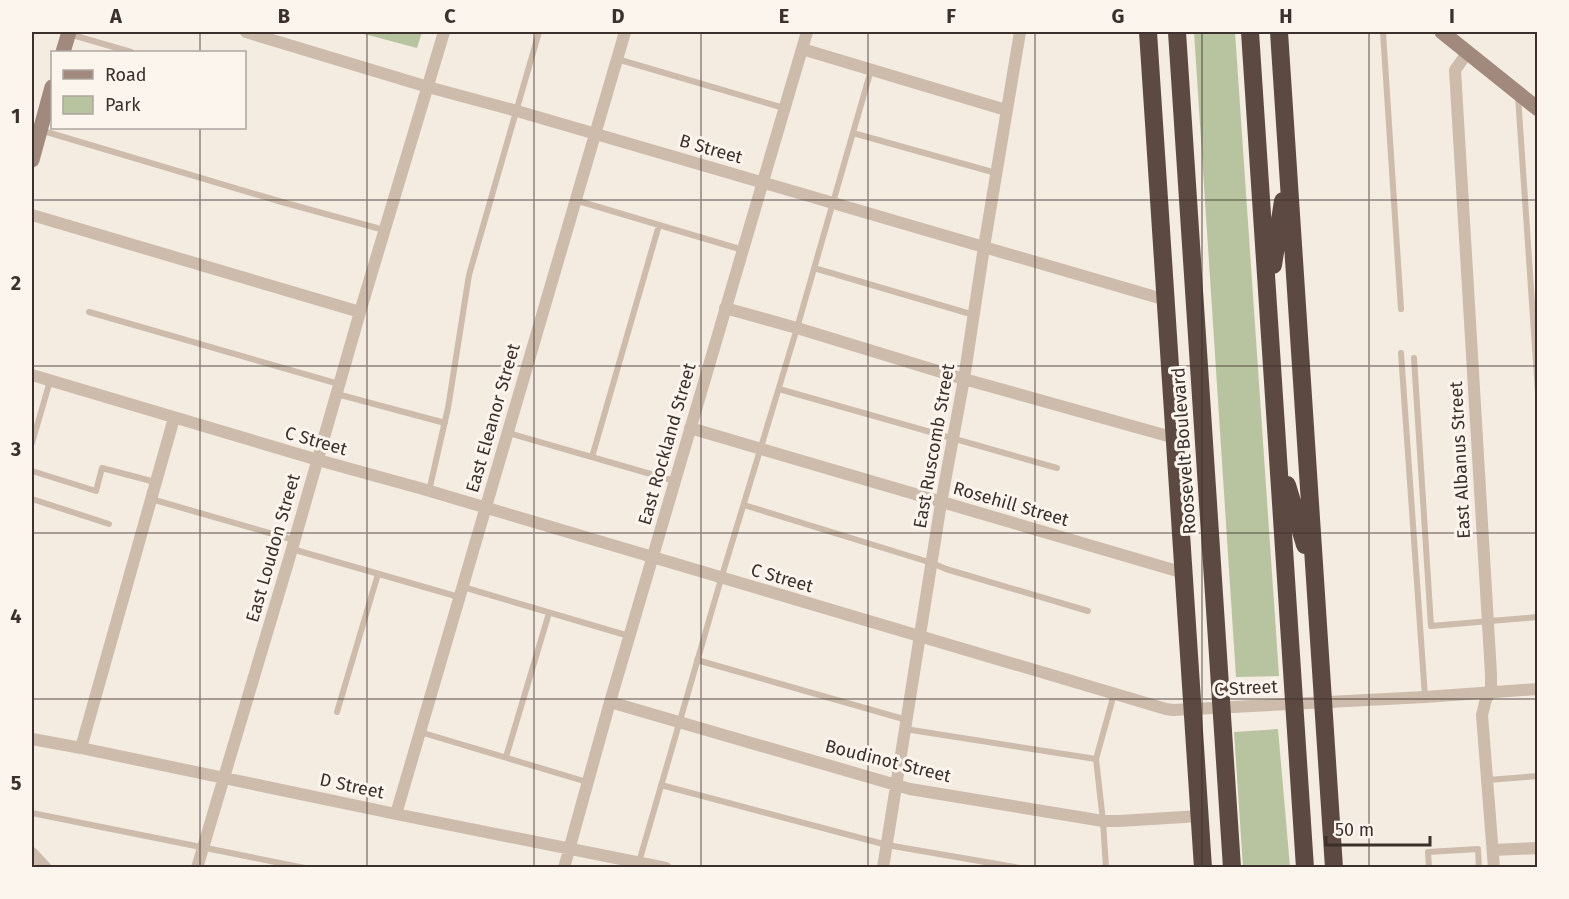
<svg xmlns="http://www.w3.org/2000/svg" width="1569" height="899" viewBox="0 0 1569 899" font-family="'Fira Sans',sans-serif">
<style>
.green{fill:#b8c4a0}
.lines{fill:none;stroke-linecap:round;stroke-linejoin:round}
.lane{stroke:#cdbbac;stroke-width:6}
.street{stroke:#cdbbac;stroke-width:12}
.secondary{stroke:#a18a7d;stroke-width:15}
.highway{stroke:#5c4a42;stroke-width:18}
.grid{fill:none;stroke:#3b302b;stroke-width:1.5;stroke-opacity:0.55}
.labels{text-anchor:middle;dominant-baseline:central;stroke-width:6;stroke-linejoin:round;paint-order:stroke}
.street-label{font-size:18px;fill:#3b302b;stroke:#fbf5ee}
.neatline{fill:none;stroke:#3b302b;stroke-width:2}
.grid-label{font-size:20px;text-anchor:middle;font-weight:bold;fill:#3b302b}
</style>
<rect width="100%" height="100%" fill="#f4ebe1"/>
<!-- green -->
<path class="green" d="M 357,32 L 422,32 L 417,48 Z
M 1194,32 L 1235,32 L 1279,676 L 1236,677 Z
M 1278,729 L 1290,867 L 1243,867 L 1234,732 Z"/>
<g class="lines">
<!-- lane -->
<path class="lane" d="M 1383,32 L 1401,309
M 69,34 L 131,52
M 617,59 L 784,108
M 1518,96 L 1538,392
M 40,130 L 282,202 L 384,230
M 853,133 L 996,173
M 575,200 L 743,250
M 814,268 L 974,315
M 89,312 L 339,384
M 1401,353 L 1425,697
M 1414,358 L 1431,626 L 1538,617
M 779,389 L 1057,468
M 337,394 L 445,423
M 508,433 L 675,481
M 32,443 L 50,381
M 592,457 L 659,225
M 32,471 L 96,491 L 102,468 L 155,482
M 429,491 L 448,408 L 469,275 L 539,32
M 32,499 L 109,524
M 151,499 L 294,540
M 744,505 L 932,563 L 946,569 L 1088,611
M 292,549 L 459,597
M 463,587 L 629,636
M 697,660 L 907,720
M 337,712 L 378,574
M 905,729 L 1096,759
M 420,732 L 587,782
M 506,757 L 549,613
M 1488,780 L 1538,776
M 661,785 L 887,845 L 1020,868
M 32,813 L 305,868
M 639,862 L 721,579 L 797,328 L 871,70
M 1106,868 L 1103,821 L 1096,759 L 1114,694
M 1429,868 L 1428,852 L 1478,849 L 1479,868"/>
<!-- street -->
<path class="street" d="M 246,32 L 428,87 L 517,111 L 1166,300
M 802,49 L 1006,110
M 1468,52 L 1455,70 L 1491,674 L 1491,692 L 1486,699 L 1482,715 L 1494,868
M 32,215 L 360,312
M 725,308 L 797,328 L 964,379 L 1175,438
M 32,375 L 318,460 L 423,489 L 1166,709 L 1173,710 L 1425,697 L 1538,689
M 690,428 L 1184,573
M 610,702 L 910,789 L 1103,821 L 1119,821 L 1200,816
M 32,739 L 81,748 L 396,814 L 666,868
M 81,748 L 174,418
M 396,814 L 625,32
M 1493,850 L 1538,848
M 32,853 L 46,868
M 197,868 L 292,549 L 360,312 L 444,32
M 564,868 L 610,702 L 807,32
M 883,868 L 941,503 L 964,379 L 984,247 L 1020,32"/>
<!-- secondary -->
<path class="secondary" d="M 1442,32 L 1538,109
M 63,52 L 69,32
M 32,160 L 52,87"/>
<!-- highway -->
<path class="highway" d="M 1148,32 L 1203,868
M 1177,32 L 1232,868
M 1250,32 L 1305,868
M 1279,32 L 1334,868
M 1273,265 L 1283,201
M 1287,485 L 1305,545"/>
</g>
<!-- grid -->
<path class="grid" d="M 200,32 L 200,52M 367,32 L 367,868M 534,32 L 534,868M 701,32 L 701,868M 868,32 L 868,868M 1035,32 L 1035,868M 1202,32 L 1202,868M 1369,32 L 1369,868M 200,128 L 200,868M 32,200 L 1538,200M 32,366 L 1538,366M 32,533 L 1538,533M 32,699 L 1538,699"/>
<g class="labels">
<!-- street labels -->
<g class="street-label">
<text transform="translate(711 149) rotate(16)">B Street</text>
<text transform="translate(493 418) rotate(-74)">East Eleanor Street</text>
<text transform="translate(316 441) rotate(16)">C Street</text>
<text transform="translate(667 444) rotate(-74)">East Rockland Street</text>
<text transform="translate(934 446) rotate(-80)">East Ruscomb Street</text>
<text transform="translate(1184 451) rotate(-94)">Roosevelt Boulevard</text>
<text transform="translate(1460 460) rotate(-93)">East Albanus Street</text>
<text transform="translate(1011 504) rotate(16)">Rosehill Street</text>
<text transform="translate(273 548) rotate(-74)">East Loudon Street</text>
<text transform="translate(782 578) rotate(16)">C Street</text>
<text transform="translate(1246 688) rotate(-3)">C Street</text>
<text transform="translate(888 761) rotate(14)">Boudinot Street</text>
<text transform="translate(352 786) rotate(12)">D Street</text>
</g>
</g>
<!-- border -->
<rect width="1569" height="899" fill="none" stroke="#fbf5ee" stroke-width="66"/>
<!-- legend -->
<rect x="51" y="51" width="195" height="78" fill="#fbf5ee" stroke="#aea6a0" stroke-width="1.5"/>
<rect x="63" y="70" width="30" height="9" fill="#a18a7d" stroke="#aea6a0" stroke-width="1.5"/>
<text x="105" y="81" font-size="18" fill="#3b302b">Road</text>
<rect x="63" y="96" width="30" height="18" fill="#b8c4a0" stroke="#aea6a0" stroke-width="1.5"/>
<text x="105" y="111" font-size="18" fill="#3b302b">Park</text>
<!-- scale -->
<path d="M1326 836v9h104v-9" fill="none" stroke="#3b302b" stroke-width="3"/>
<text x="1335" y="836" font-size="18" fill="#3b302b" stroke="#fbf5ee" stroke-width="4.5" paint-order="stroke">50 m</text>
<rect x="33" y="33" width="1503" height="833" class="neatline"/>
<g class="grid-label">
<text x="116" y="23">A</text>
<text x="284" y="23">B</text>
<text x="450" y="23">C</text>
<text x="618" y="23">D</text>
<text x="784" y="23">E</text>
<text x="951" y="23">F</text>
<text x="1118" y="23">G</text>
<text x="1286" y="23">H</text>
<text x="1452" y="23">I</text>
<text x="16" y="123">1</text>
<text x="16" y="290">2</text>
<text x="16" y="456">3</text>
<text x="16" y="623">4</text>
<text x="16" y="790">5</text>
</g>
</svg>
